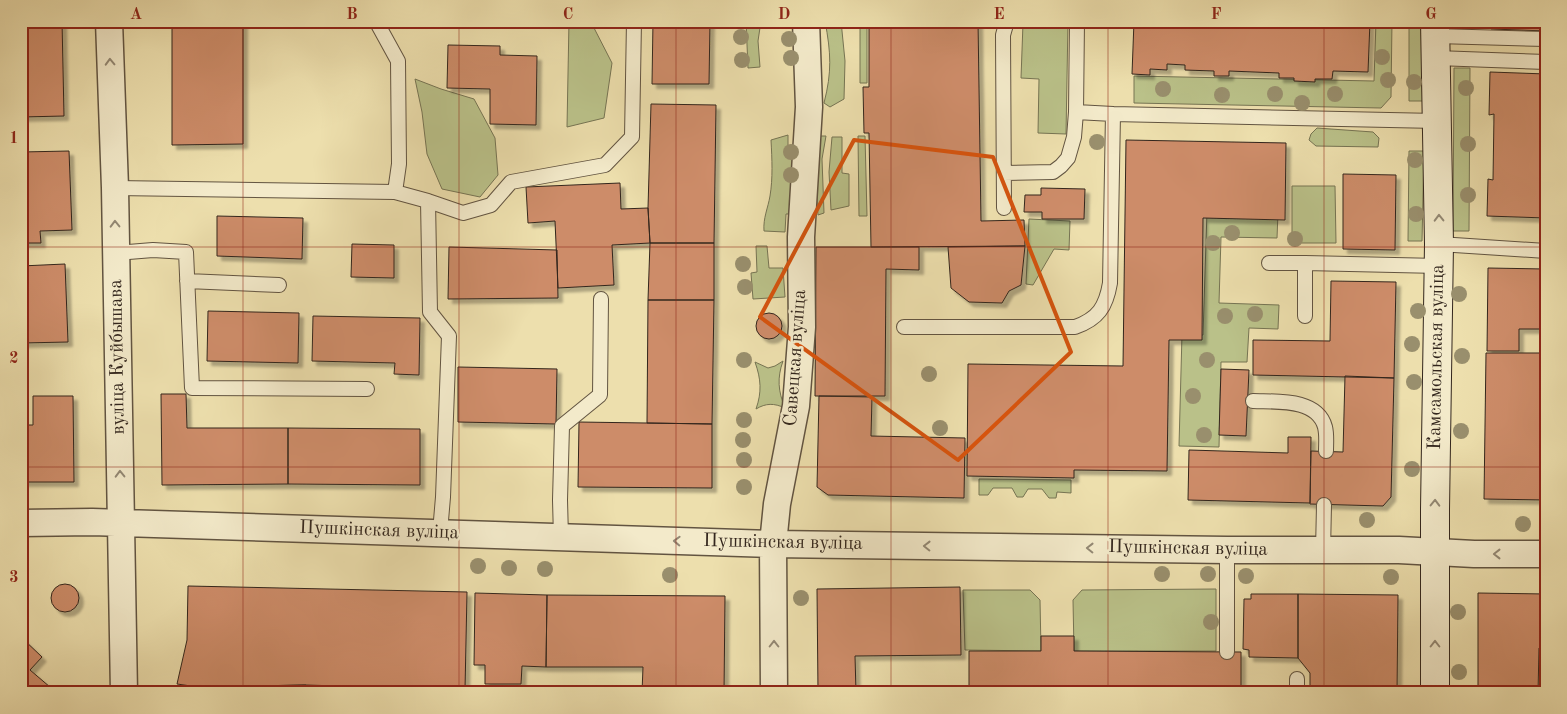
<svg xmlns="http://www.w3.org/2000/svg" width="1567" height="714" viewBox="0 0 1567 714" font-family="'Old Standard TT',serif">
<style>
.green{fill:#bac189;stroke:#767453}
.building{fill:#cd8c69;stroke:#33261d;filter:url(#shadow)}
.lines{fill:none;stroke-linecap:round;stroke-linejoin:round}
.lane-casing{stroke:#625441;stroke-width:16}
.street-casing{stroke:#625441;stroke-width:29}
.secondary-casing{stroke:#33261d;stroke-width:30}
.lane{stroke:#f3eaca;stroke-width:14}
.street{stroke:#f3eaca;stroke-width:26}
.secondary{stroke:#f3eaca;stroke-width:28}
.tree{fill:#998f6d}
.oneway{stroke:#938874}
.marked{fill:none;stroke:#d6540e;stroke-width:4;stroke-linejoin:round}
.grid{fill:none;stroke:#8f2418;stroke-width:1;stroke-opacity:0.55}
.labels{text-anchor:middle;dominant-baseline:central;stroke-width:5;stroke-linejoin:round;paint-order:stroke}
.street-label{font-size:19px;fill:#33261d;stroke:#f3eaca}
.neatline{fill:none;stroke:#8f2418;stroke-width:2}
.grid-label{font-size:16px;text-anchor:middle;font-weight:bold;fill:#8f2418}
</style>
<defs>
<filter id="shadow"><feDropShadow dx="4.5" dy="4.5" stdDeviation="1" flood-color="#0004"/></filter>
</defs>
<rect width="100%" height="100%" fill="#eddfad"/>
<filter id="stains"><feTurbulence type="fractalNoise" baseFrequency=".004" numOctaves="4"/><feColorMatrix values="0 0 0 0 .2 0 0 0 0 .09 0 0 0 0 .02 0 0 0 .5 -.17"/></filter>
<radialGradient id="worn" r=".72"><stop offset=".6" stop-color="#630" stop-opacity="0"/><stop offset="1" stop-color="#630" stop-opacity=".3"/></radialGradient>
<!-- green -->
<path class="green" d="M 569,21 L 592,21 L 593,26 L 612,63 L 604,118 L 567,127 Z
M 746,21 L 761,21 L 758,41 L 760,67 L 748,68 Z
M 825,21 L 841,21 L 845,61 L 844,99 L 830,107 L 824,103 C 832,72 831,53 825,21 Z
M 860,21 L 867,21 L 867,83 L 860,83 Z
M 1024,21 L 1068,21 L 1066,134 L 1038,133 L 1039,79 L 1021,78 L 1023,23 Z
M 1376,21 L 1392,21 L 1391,97 L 1381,108 L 1134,103 L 1134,76 L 1374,81 Z
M 1409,21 L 1423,21 L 1424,101 L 1409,101 Z
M 1454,68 L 1470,68 L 1469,231 L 1453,231 Z
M 415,79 L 441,89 L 474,99 L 495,138 L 498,175 L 480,197 L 442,189 L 427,154 L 422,112 Z
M 1317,128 L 1373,132 L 1379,138 L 1378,147 L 1316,146 L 1309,140 L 1311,134 Z
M 788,135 L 788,150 L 794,150 L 792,214 L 786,214 L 785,232 L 764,231 C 763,218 768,208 770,196 C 773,178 772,159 771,140 Z
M 819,136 L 826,136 L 822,159 L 824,213 L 818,215 L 816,189 Z
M 858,136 L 865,136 L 867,216 L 859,216 Z
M 832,137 L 842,137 L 842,173 L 849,174 L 849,206 L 831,210 L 829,172 Z
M 1409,151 L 1424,151 L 1422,241 L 1408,241 Z
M 1292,186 L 1335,186 L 1336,243 L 1292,243 Z
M 1207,211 L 1278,213 L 1277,238 L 1221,237 L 1219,303 L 1279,305 L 1278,329 L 1249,328 L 1247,362 L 1221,362 L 1219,447 L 1179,446 L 1182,334 L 1203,335 Z
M 1029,219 L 1070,221 L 1069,250 L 1054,249 L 1033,285 L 1026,284 Z
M 756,246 L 767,246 L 769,268 L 783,268 L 785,297 L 753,299 L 751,273 L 757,272 Z
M 783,361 C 777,378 778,391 785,408 C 774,403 766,403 756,409 C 762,392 761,379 755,362 L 768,368 L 775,366 Z
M 979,479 L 1071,480 L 1071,493 L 1057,492 L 1056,498 L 1049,498 L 1042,489 L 1028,489 L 1023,497 L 1017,497 L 1012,488 L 993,488 L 988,495 L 979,495 Z
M 1216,589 L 1216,651 L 1074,651 L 1073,600 L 1082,590 Z
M 963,590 L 1030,590 L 1040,600 L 1041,651 L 965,650 Z"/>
<!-- building -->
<path class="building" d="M 21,21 L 62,21 L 64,116 L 21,117 Z
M 172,21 L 243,21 L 243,144 L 172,145 Z
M 653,21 L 710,21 L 709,84 L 652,84 Z
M 869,21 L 978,21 L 981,221 L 1024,220 L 1025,246 L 871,247 L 869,133 L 864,133 L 863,87 L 869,87 Z
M 1134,21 L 1370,21 L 1368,72 L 1333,71 L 1332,79 L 1315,79 L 1315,82 L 1294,81 L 1294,78 L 1279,78 L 1279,73 L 1229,71 L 1229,76 L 1214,76 L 1214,71 L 1185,70 L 1185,65 L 1167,64 L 1167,70 L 1150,69 L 1150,75 L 1132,74 Z
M 1491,21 L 1546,21 L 1546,31 L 1491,29 Z
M 448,45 L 500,46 L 500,55 L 537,56 L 536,125 L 490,124 L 490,89 L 447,88 Z
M 1490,72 L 1546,74 L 1546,218 L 1487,216 L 1488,179 L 1493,180 L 1494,114 L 1489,115 Z
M 651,104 L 716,105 L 714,243 L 650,243 L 648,208 Z
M 1126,140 L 1286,143 L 1285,220 L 1203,218 L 1202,340 L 1169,340 L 1167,471 L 1074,470 L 1074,478 L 967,476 L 968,364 L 1123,366 Z
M 69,151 L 72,230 L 40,231 L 41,243 L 21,243 L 21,152 Z
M 1343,174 L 1396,175 L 1395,250 L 1343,249 Z
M 620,183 L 621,209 L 648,208 L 650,243 L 612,245 L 614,285 L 558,288 L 555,221 L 528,223 L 526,187 Z
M 1041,188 L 1085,189 L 1084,219 L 1042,219 L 1042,212 L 1024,212 L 1025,195 L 1041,195 Z
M 217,216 L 303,218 L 302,259 L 217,256 Z
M 650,243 L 714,243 L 714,300 L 648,300 Z
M 352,244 L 394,245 L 394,278 L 351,277 Z
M 1025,246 L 1021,285 L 1009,291 L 1002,303 L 969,302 L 951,288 L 948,247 Z
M 449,247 L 557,250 L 558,298 L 448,299 Z
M 816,247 L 919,247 L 919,270 L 886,269 L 885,396 L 815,396 Z
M 65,264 L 68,342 L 21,343 L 21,266 Z
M 1488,268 L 1545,269 L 1544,329 L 1519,329 L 1519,351 L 1487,351 Z
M 1331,281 L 1396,282 L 1394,378 L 1253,375 L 1253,340 L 1330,341 Z
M 648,300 L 714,300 L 712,424 L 647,423 Z
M 208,311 L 299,313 L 298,363 L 207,361 Z
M756 326a13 13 0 1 1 26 0a13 13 0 1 1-26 0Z
M 313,316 L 420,318 L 419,375 L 394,374 L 395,363 L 312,361 Z
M 1486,353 L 1545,353 L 1546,500 L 1484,499 Z
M 458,367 L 557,369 L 556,424 L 458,422 Z
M 1221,369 L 1249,370 L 1246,436 L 1219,435 Z
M 1345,376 L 1394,378 L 1391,497 L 1383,506 L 1310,504 L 1311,451 L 1343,452 Z
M 161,394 L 186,394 L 187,428 L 288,428 L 288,484 L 162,485 Z
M 33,396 L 73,396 L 74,482 L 21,482 L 21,425 L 33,425 Z
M 819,396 L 872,397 L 871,436 L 965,438 L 964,498 L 828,495 L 817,487 Z
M 579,422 L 712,424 L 712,488 L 578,487 Z
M 288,428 L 420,429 L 420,485 L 288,484 Z
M 1288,437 L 1311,437 L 1310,503 L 1188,500 L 1189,450 L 1288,453 Z
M51 598a14 14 0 1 1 28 0a14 14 0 1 1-28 0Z
M 188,586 L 467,592 L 465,690 L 306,685 L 198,687 L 177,684 L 187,640 Z
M 960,587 L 961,655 L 855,656 L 856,692 L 818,692 L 817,589 Z
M 475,593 L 547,595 L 546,667 L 522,666 L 521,684 L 485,684 L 485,665 L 474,665 Z
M 1478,593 L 1546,594 L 1546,648 L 1539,648 L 1538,693 L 1478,693 Z
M 1251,594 L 1298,594 L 1298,658 L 1249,657 L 1249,650 L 1243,649 L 1244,599 L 1251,599 Z
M 1298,594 L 1398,595 L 1397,693 L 1310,693 L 1310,673 L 1298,658 Z
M 547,595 L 725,596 L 724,693 L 642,693 L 643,667 L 546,667 Z
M 1041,636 L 1074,636 L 1074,651 L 1241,652 L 1241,693 L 969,693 L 969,651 L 1041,651 Z
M 21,637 L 42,657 L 30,670 L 57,693 L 21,693 Z
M 306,685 L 306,693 L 198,693 L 198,687 Z"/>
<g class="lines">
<!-- lane casing -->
<g class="lane-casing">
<path id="lane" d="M 376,21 L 398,61 L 399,164 L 395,192
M 1436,36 L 1546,39
M 1436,58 L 1546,62
M 1076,112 L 1113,114
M 1004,173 L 1053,172 L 1061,166 L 1068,158 L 1074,137 L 1076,112 L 1077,21
M 115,188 L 395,192 L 428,201 L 463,213 L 491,205 L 511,182 L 605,165 L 632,137 L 634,21
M 428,201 L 430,312 L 449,336 L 443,497 L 440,532
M 1004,208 L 1003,35 L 1007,21
M 1439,244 L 1546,251
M 116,253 L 153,250 L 186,252 L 192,388 L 367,389
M 1269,263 L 1305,263
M 187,281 L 279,285
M 1305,316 L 1305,263 L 1439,266
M 904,327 L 1075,327 C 1098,319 1106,307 1110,283 L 1113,114 L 1437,121
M 1253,401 C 1276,402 1317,398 1325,427 C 1327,435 1326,443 1326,451
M 561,537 L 560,500 L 562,426 L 600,395 L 601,299
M 1227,550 L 1227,652
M 1323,551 L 1324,505
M 1297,679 L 1297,693"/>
</g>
<!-- street casing -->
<g class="street-casing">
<path id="street" d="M 109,21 L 115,188 L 124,693
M 21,523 L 92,522 L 773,544 L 1227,550 L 1399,550 L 1474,554 L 1546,554
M 774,693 L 773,544 L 777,504 L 796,406 L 802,327 L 801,237 L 809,107 L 806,21"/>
</g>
<!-- secondary casing -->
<g class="secondary-casing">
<path id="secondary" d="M 1435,693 L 1435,510 L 1439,244 L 1435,21"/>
</g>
<!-- lane -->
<use href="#lane" class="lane"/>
<!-- street -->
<use href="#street" class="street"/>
<!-- secondary -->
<use href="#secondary" class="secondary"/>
</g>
<!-- trees -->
<g class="tree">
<circle cx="741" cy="37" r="8"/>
<circle cx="789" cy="39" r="8"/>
<circle cx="1382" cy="57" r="8"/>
<circle cx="791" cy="58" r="8"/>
<circle cx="742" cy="60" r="8"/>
<circle cx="1388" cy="80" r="8"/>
<circle cx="1414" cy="82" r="8"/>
<circle cx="1466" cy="88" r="8"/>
<circle cx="1163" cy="89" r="8"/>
<circle cx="1275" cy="94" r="8"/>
<circle cx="1335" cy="94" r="8"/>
<circle cx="1222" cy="95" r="8"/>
<circle cx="1302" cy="103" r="8"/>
<circle cx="1097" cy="142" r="8"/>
<circle cx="1468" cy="144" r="8"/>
<circle cx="791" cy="152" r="8"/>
<circle cx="1415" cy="160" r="8"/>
<circle cx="791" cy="175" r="8"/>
<circle cx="1468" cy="195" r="8"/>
<circle cx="1416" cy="214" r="8"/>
<circle cx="1232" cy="233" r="8"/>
<circle cx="1295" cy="239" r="8"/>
<circle cx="1213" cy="243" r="8"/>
<circle cx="743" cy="264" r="8"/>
<circle cx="745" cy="287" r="8"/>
<circle cx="1459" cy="294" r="8"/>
<circle cx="1418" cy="311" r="8"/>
<circle cx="1255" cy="314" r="8"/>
<circle cx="1225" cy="316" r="8"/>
<circle cx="1412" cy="344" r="8"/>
<circle cx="1462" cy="356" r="8"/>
<circle cx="744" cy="360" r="8"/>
<circle cx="1207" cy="360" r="8"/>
<circle cx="929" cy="374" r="8"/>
<circle cx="1414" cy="382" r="8"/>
<circle cx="1193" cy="396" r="8"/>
<circle cx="744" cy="420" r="8"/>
<circle cx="940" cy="428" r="8"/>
<circle cx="1461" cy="431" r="8"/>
<circle cx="1204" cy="435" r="8"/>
<circle cx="743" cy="440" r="8"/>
<circle cx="744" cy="460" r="8"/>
<circle cx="1412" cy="469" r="8"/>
<circle cx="744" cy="487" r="8"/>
<circle cx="1367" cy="520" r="8"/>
<circle cx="1523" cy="524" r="8"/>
<circle cx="478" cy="566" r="8"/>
<circle cx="509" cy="568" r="8"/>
<circle cx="545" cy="569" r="8"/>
<circle cx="1162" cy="574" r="8"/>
<circle cx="1208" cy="574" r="8"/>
<circle cx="670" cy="575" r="8"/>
<circle cx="1246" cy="576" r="8"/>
<circle cx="1391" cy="577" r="8"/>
<circle cx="801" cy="598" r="8"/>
<circle cx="1458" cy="612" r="8"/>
<circle cx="1211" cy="622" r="8"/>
<circle cx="1459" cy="672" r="8"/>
</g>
<!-- one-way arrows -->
<defs><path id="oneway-chevron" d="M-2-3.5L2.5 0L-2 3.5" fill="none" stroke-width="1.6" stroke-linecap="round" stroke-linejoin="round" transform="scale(1.25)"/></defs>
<g class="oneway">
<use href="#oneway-chevron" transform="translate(110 62) rotate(-92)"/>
<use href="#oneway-chevron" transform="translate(1439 218) rotate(-91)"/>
<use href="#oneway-chevron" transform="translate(115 224) rotate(-91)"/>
<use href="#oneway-chevron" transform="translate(120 474) rotate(-91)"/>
<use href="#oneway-chevron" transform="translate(1435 503) rotate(-89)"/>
<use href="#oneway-chevron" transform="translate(677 541) rotate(-178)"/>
<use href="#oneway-chevron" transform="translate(927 546) rotate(-179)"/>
<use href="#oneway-chevron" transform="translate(1090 548) rotate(-179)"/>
<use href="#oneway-chevron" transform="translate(1497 554) rotate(-180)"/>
<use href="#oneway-chevron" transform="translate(774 644) rotate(-90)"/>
<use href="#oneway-chevron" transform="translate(1435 644) rotate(-90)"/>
</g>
<!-- marked area -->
<path class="marked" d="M 854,140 L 993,157 L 1071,352 L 958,460 L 760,317 Z"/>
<!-- grid -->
<path class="grid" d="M 243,21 L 243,693M 459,21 L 459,693M 676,21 L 676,693M 891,21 L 891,693M 1108,21 L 1108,693M 1324,21 L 1324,693M 21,247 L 1546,247M 21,467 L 1546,467"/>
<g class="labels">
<!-- street labels -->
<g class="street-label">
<text transform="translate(118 357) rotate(-91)">вуліца Куйбышава</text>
<text transform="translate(1437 357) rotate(-89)">Камсамольская вуліца</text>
<text transform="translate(796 358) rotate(-86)">Савецкая вуліца</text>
<text transform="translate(379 531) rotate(2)">Пушкінская вуліца</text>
<text transform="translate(783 543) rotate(1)">Пушкінская вуліца</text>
<text transform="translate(1188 549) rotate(1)">Пушкінская вуліца</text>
</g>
</g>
<!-- margin -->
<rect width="1567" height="714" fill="none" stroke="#eddfad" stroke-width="55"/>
<rect x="28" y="28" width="1512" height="658" class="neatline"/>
<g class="grid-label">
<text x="136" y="19">A</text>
<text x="352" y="19">B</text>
<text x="568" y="19">C</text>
<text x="784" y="19">D</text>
<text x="999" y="19">E</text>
<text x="1216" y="19">F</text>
<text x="1431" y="19">G</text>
<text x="14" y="143">1</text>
<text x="14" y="363">2</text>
<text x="14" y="582">3</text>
</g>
<rect width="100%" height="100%" filter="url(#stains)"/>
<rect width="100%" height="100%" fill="url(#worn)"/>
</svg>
